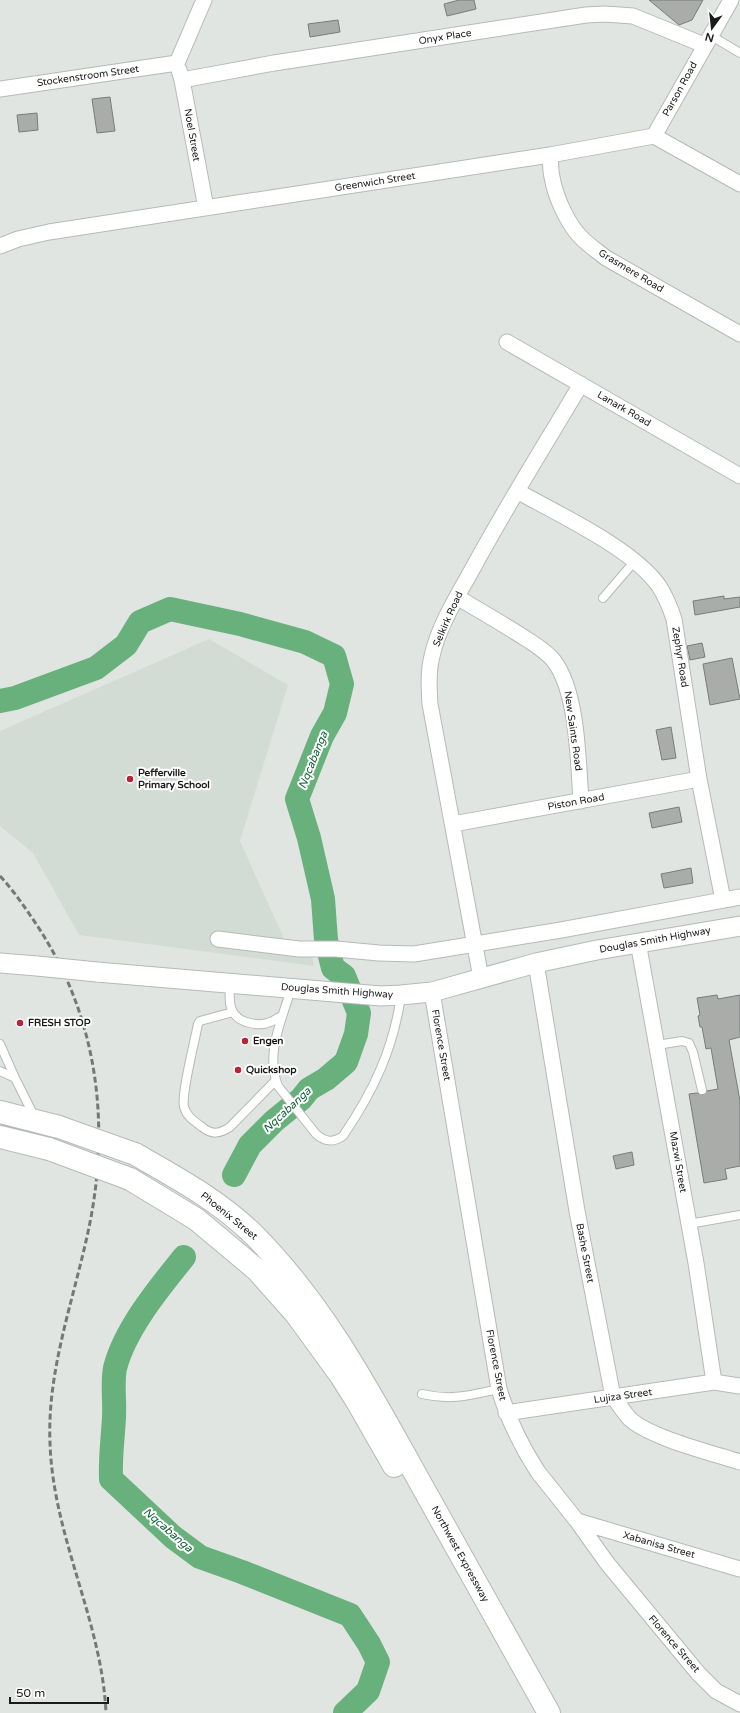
<svg xmlns="http://www.w3.org/2000/svg" width="740" height="1713" viewBox="0 0 740 1713" font-family="'Varela Round',sans-serif">
<style>
.built{fill:#d2dcd4}
.lines{fill:none;stroke-linecap:round;stroke-linejoin:round}
.river{stroke:#68b07c;stroke-width:24}
.building{fill:#a9aca9;stroke:#797d7a}
.service-casing{stroke:#b6bab7;stroke-width:10}
.minor-casing{stroke:#b6bab7;stroke-width:17}
.tertiary-casing{stroke:#b6bab7;stroke-width:21}
.secondary-casing{stroke:#b6bab7;stroke-width:24}
.service{stroke:#fff;stroke-width:8}
.minor{stroke:#fff;stroke-width:15}
.tertiary{stroke:#fff;stroke-width:19}
.secondary{stroke:#fff;stroke-width:22}
.rail{stroke:#767876;stroke-width:3;stroke-dasharray:6 3;stroke-linecap:butt}
.tertiary-bridge-casing{stroke:#b6bab7;stroke-width:21;stroke-linecap:butt}
.secondary-bridge-casing{stroke:#b6bab7;stroke-width:24;stroke-linecap:butt}
.tertiary-bridge{stroke:#fff;stroke-width:19}
.secondary-bridge{stroke:#fff;stroke-width:22}
.poi-dot{fill:#b62438;stroke:#fff;stroke-width:1.5}
.labels{text-anchor:middle;dominant-baseline:central;stroke-width:4;stroke-linejoin:round;paint-order:stroke}
.street-label{font-size:10px;fill:#1a1b1a;stroke:#fff}
.poi-label{font-size:10px;font-weight:bold;fill:#1a1b1a;stroke:#fff;text-anchor:start}
.water-label{font-size:11px;font-style:italic;fill:#0d6131;stroke:#fff}
</style>
<rect width="100%" height="100%" fill="#e1e5e2"/>
<!-- built -->
<path class="built" d="M 209,639 L 288,685 L 240,841 L 285,941 L 311,948 L 314,966 L 79,935 L 33,853 L 0,826 L 0,731 Z"/>
<g class="lines">
<!-- river -->
<path class="river" d="M 0,701 L 15,698 L 96,668 L 126,645 L 140,622 L 170,609 L 240,624 L 305,642 L 334,656 L 342,684 L 335,713 L 322,736 L 297,799 L 309,838 L 323,899 L 326,940 L 333,968 L 344,976 L 359,1013 L 356,1034 L 346,1062 L 326,1079 L 309,1089 L 301,1099 L 274,1121 L 250,1145 L 234,1175
M 184,1257 C 159,1288 125,1329 115,1368 C 112,1383 115,1402 114,1417 C 113,1438 110,1458 111,1479 L 173,1537 L 200,1557 L 242,1572 L 350,1615 L 369,1644 L 378,1662 L 368,1691 L 345,1713"/>
</g>
<!-- building -->
<path class="building" d="M 459,0 L 474,0 L 476,9 L 447,16 L 444,4 Z
M 649,0 L 703,0 L 692,20 L 679,25 Z
M 338,20 L 340,32 L 310,37 L 308,24 Z
M 110,97 L 115,131 L 97,133 L 92,99 Z
M 37,113 L 38,130 L 19,132 L 17,115 Z
M 724,596 L 724,599 L 740,597 L 740,607 L 695,615 L 693,601 Z
M 702,643 L 705,657 L 690,660 L 687,646 Z
M 732,658 L 740,699 L 710,705 L 703,664 Z
M 671,727 L 676,758 L 662,760 L 656,730 Z
M 679,807 L 682,822 L 652,828 L 649,813 Z
M 691,868 L 693,883 L 664,888 L 661,874 Z
M 717,995 L 718,999 L 740,995 L 740,1037 L 729,1040 L 740,1101 L 740,1166 L 725,1169 L 727,1179 L 704,1183 L 689,1094 L 697,1093 L 703,1095 L 707,1091 L 718,1089 L 711,1048 L 706,1049 L 702,1027 L 700,1027 L 698,1016 L 700,1015 L 697,998 Z
M 632,1152 L 634,1165 L 616,1169 L 613,1156 Z"/>
<g class="lines">
<!-- service casing -->
<g class="service-casing">
<path id="service" d="M 710,35 L 740,53
M 603,598 L 634,562
M 230,983 C 230,992 228,1004 233,1012 C 239,1023 259,1027 270,1022 C 274,1021 277,1018 281,1016
M 291,989 C 282,1020 265,1053 278,1086 L 316,1134 C 325,1142 333,1143 343,1136 C 373,1092 394,1048 401,995
M 233,1012 L 200,1021 L 198,1024 C 195,1040 181,1094 184,1107 C 187,1117 194,1121 202,1127 C 212,1135 219,1134 230,1127 L 276,1080
M 0,1044 L 15,1078
M 657,1045 L 682,1041 L 689,1043 L 693,1052 L 702,1090
M 0,1071 L 15,1078 L 35,1118
M 689,1224 L 740,1215
M 422,1394 C 452,1401 470,1395 499,1389"/>
</g>
<!-- minor casing -->
<g class="minor-casing">
<path id="minor" d="M 177,63 L 204,0
M 179,70 L 182,80 L 206,208
M 182,80 L 274,63 L 586,15 L 605,14 L 633,16 L 704,45
M 0,89 L 177,63
M 654,136 L 731,0
M 550,155 C 551,162 550,170 552,177 C 555,195 565,218 577,233 C 585,243 596,250 606,258 L 740,334
M 0,246 L 18,239 L 49,232 L 550,155 L 654,136 L 740,184
M 507,342 L 740,476
M 517,491 C 558,514 632,548 659,586 C 666,597 670,607 674,619 L 699,779 L 723,900
M 457,597 C 480,611 505,625 528,640 C 537,646 547,652 554,661 C 578,693 578,761 581,801
M 453,824 L 699,779
M 218,939 L 299,949 L 336,949 L 379,953 L 414,954 L 561,930 L 740,897
M 638,942 L 696,1263 L 714,1382
M 536,963 L 577,1211 L 613,1397 C 619,1404 624,1413 630,1419 C 651,1438 712,1453 740,1462
M 481,978 L 430,704 C 429,688 428,672 432,656 C 439,625 458,595 473,568 C 507,505 545,445 581,384
M 432,992 L 499,1389 C 508,1419 521,1446 538,1472 L 577,1521 L 607,1563 L 698,1673 L 716,1691 L 740,1704
M 506,1413 L 714,1382 L 740,1386
M 577,1521 L 740,1569"/>
</g>
<!-- tertiary casing -->
<g class="tertiary-casing">
<path id="tertiary" d="M 0,963 L 37,966
M 97,972 L 381,996 L 401,995 L 432,992 L 536,963 L 597,950 L 740,926"/>
</g>
<!-- secondary casing -->
<g class="secondary-casing">
<path id="secondary" d="M 0,1112 L 59,1127
M 0,1137 L 49,1149
M 135,1154 C 177,1178 220,1201 255,1236 C 325,1307 369,1391 417,1477 C 461,1556 505,1634 549,1713
M 130,1179 L 196,1219 L 257,1270 L 296,1314 L 341,1376 L 358,1403 L 394,1466"/>
</g>
<!-- service -->
<use href="#service" class="service"/>
<!-- minor -->
<use href="#minor" class="minor"/>
<!-- tertiary -->
<use href="#tertiary" class="tertiary"/>
<!-- secondary -->
<use href="#secondary" class="secondary"/>
<!-- rail -->
<path class="rail" d="M 0,876 C 12,889 22,903 32,918 C 97,1011 112,1122 88,1232 C 73,1302 47,1371 50,1443 C 53,1537 102,1621 106,1713"/>
<!-- tertiary-bridge casing -->
<g class="tertiary-bridge-casing">
<path id="tertiary-bridge" d="M 37,966 L 97,972"/>
</g>
<!-- secondary-bridge casing -->
<g class="secondary-bridge-casing">
<path id="secondary-bridge" d="M 59,1127 L 135,1154
M 49,1149 L 130,1179"/>
</g>
<!-- tertiary-bridge -->
<use href="#tertiary-bridge" class="tertiary-bridge"/>
<!-- secondary-bridge -->
<use href="#secondary-bridge" class="secondary-bridge"/>
</g>
<!-- markers -->
<g class="poi-dot">
<circle cx="130" cy="779" r="4"/>
<circle cx="20" cy="1023" r="4"/>
<circle cx="245" cy="1041" r="4"/>
<circle cx="238" cy="1070" r="4"/>
</g>
<g class="labels">
<!-- street labels -->
<g class="street-label">
<text transform="translate(445 37) rotate(-9)">Onyx Place</text>
<text transform="translate(88 76) rotate(-8)">Stockenstroom Street</text>
<text transform="translate(680 89) rotate(-61)">Parson Road</text>
<text transform="translate(192 135) rotate(80)">Noel Street</text>
<text transform="translate(375 182) rotate(-9)">Greenwich Street</text>
<text transform="translate(631 271) rotate(31)">Grasmere Road</text>
<text transform="translate(624 409) rotate(30)">Lanark Road</text>
<text transform="translate(448 619) rotate(-66)">Selkirk Road</text>
<text transform="translate(680 657) rotate(81)">Zephyr Road</text>
<text transform="translate(573 731) rotate(82)">New Saints Road</text>
<text transform="translate(576 802) rotate(-10)">Piston Road</text>
<text transform="translate(655 940) rotate(-10)">Douglas Smith Highway</text>
<text transform="translate(337 991) rotate(4)">Douglas Smith Highway</text>
<text transform="translate(441 1045) rotate(80)">Florence Street</text>
<text transform="translate(678 1162) rotate(80)">Mazwi Street</text>
<text transform="translate(229 1216) rotate(39)">Phoenix Street</text>
<text transform="translate(585 1253) rotate(79)">Bashe Street</text>
<text transform="translate(496 1365) rotate(79)">Florence Street</text>
<text transform="translate(623 1396) rotate(-8)">Lujiza Street</text>
<text transform="translate(659 1545) rotate(16)">Xabanisa Street</text>
<text transform="translate(460 1554) rotate(61)">Northwest Expressway</text>
<text transform="translate(674 1644) rotate(49)">Florence Street</text>
</g>
<!-- poi labels -->
<g class="poi-label">
<text x="138" y="773">Pefferville<tspan x="138" dy="12">Primary School</tspan></text>
<text x="28" y="1023">FRESH STOP</text>
<text x="253" y="1041">Engen</text>
<text x="246" y="1070">Quickshop</text>
</g>
<!-- water labels -->
<g class="water-label">
<text transform="translate(313 760) rotate(-68)">Nqcabanga</text>
<text transform="translate(287 1110) rotate(-43)">Nqcabanga</text>
<text transform="translate(168 1530) rotate(41)">Nqcabanga</text>
</g>
</g>
<!-- north arrow -->
<g transform="translate(712 28) rotate(195)" stroke="#ffffff" stroke-width="3" paint-order="stroke">
<path d="M0-3L7 15L0 10L-7 15Z" fill="#1a1b1a"/>
<text y="-6" font-size="11" font-weight="bold" text-anchor="middle" fill="#1a1b1a">N</text>
</g>
<!-- scale -->
<path d="M10 1697v6h98v-6" fill="none" stroke="#1a1b1a" stroke-width="2"/>
<text x="16" y="1697" font-size="12" fill="#1a1b1a" stroke="#ffffff" stroke-width="3" paint-order="stroke">50 m</text>
</svg>
